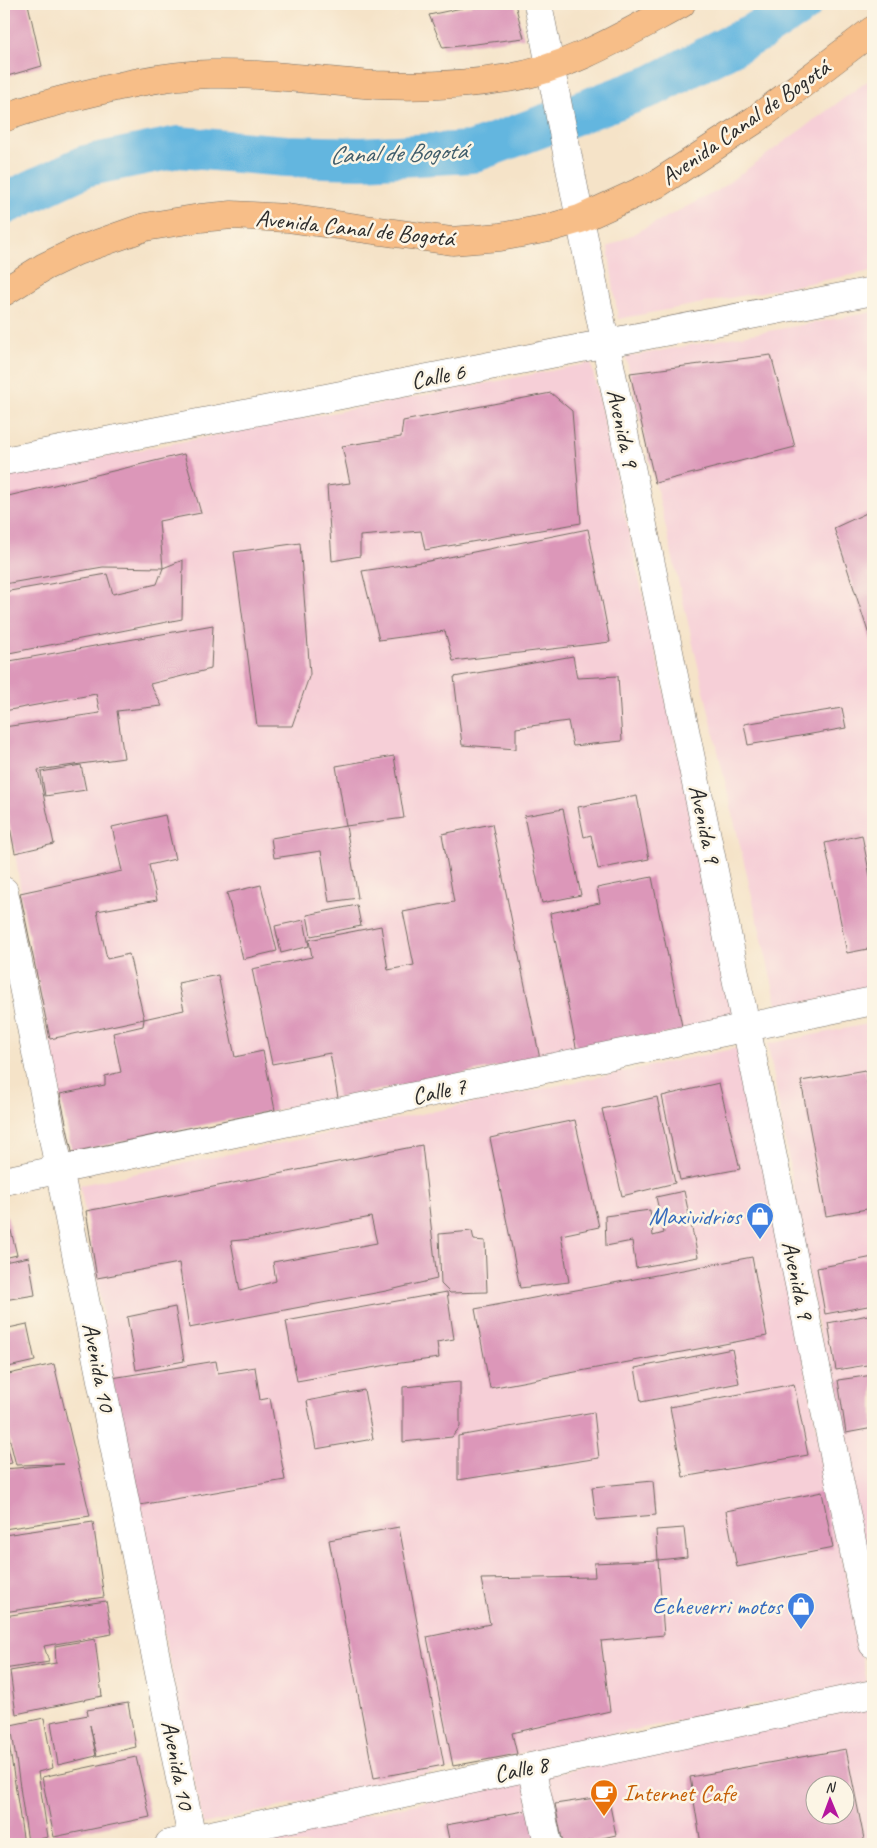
<svg xmlns="http://www.w3.org/2000/svg" width="877" height="1848" viewBox="0 0 877 1848" font-family="Caveat,sans-serif">
<style>
.built{fill:#f6cfd7;fill-rule:evenodd}
.lines{fill:none;stroke-linecap:round;stroke-linejoin:round}
.canal{stroke:#64b6df;stroke-width:42}
.building{fill:#dc97b9;fill-rule:evenodd}
.minor-casing{stroke:#726b62;stroke-width:29}
.major-casing{stroke:#726b62;stroke-width:29}
.minor{stroke:#fff;stroke-width:28}
.major{stroke:#f7be88;stroke-width:28}
.labels{text-anchor:middle;dominant-baseline:central;stroke-width:5;stroke-linejoin:round;paint-order:stroke}
.street-label{font-size:24px;fill:#2b2b2b;stroke:#fcf5e5}
.shop-label{font-size:24px;fill:#366cbe;stroke:#fcf5e5;text-anchor:end}
.food-label{font-size:24px;fill:#c56008;stroke:#fcf5e5;text-anchor:start}
.water-label{font-size:25px;font-style:italic;fill:#3f5c6a;stroke:#fcf5e5}
</style>
<rect width="100%" height="100%" fill="#fcf5e5"/>
<filter id="ink" filterUnits="userSpaceOnUse"><feTurbulence type="fractalNoise" baseFrequency=".02" numOctaves="2"/><feDisplacementMap in="SourceGraphic" scale="10" xChannelSelector="R" yChannelSelector="G"/><feConvolveMatrix kernelMatrix="1 2 1 2 8 2 1 2 1" color-interpolation-filters="sRGB"/></filter>
<filter id="wash" filterUnits="userSpaceOnUse"><feTurbulence type="fractalNoise" baseFrequency=".0096" numOctaves="4" result="noise"/><feDisplacementMap in="SourceGraphic" scale="20" xChannelSelector="R" yChannelSelector="G"/><feGaussianBlur stdDeviation="1.12" result="paint"/><feColorMatrix in="noise" values="0 0 0 0 0 0 0 0 0 0 0 0 0 0 0 0 0 1.4 0 .05"/><feComposite in="paint" operator="in"/></filter>
<g filter="url(#wash)">
<rect width="100%" height="100%" fill="#f5e3c8"/>
<!-- built -->
<path class="built" d="M 873,77 L 873,271 L 618,319 L 608,247 L 717,191 Z
M 873,312 L 873,989 L 778,1008 L 626,357 Z
M 591,363 L 738,1020 L 275,1110 L 72,1152 L 26,925 L 15,853 L 4,803 L 4,476 Z
M 873,1023 L 873,1637 L 768,1044 Z
M 742,1047 L 867,1682 L 517,1754 L 203,1824 L 112,1378 L 97,1278 L 80,1185 Z
M 873,1705 L 873,1844 L 230,1844 ZM 814,1786 L 844,1786 L 844,1816 L 814,1816 Z"/>
<g class="lines">
<!-- canal -->
<path class="canal" d="M 4,204 L 85,166 L 178,147 L 286,156 L 361,158 L 472,152 L 654,85 L 761,30 L 801,4"/>
</g>
<g id="blocks">
<!-- building -->
<path class="building" d="M 4,4 L 28,4 L 42,66 L 4,77 Z
M 471,4 L 515,4 L 524,38 L 443,48 L 429,15 L 471,6 Z
M 771,355 L 795,447 L 655,483 L 630,373 Z
M 551,393 L 572,411 L 581,523 L 425,550 L 421,531 L 360,536 L 360,556 L 332,561 L 327,486 L 350,483 L 342,446 L 401,437 L 403,421 Z
M 184,454 L 201,513 L 159,521 L 163,568 L 103,567 L 4,584 L 4,497 Z
M 873,510 L 873,647 L 834,528 Z
M 588,529 L 610,642 L 453,661 L 445,631 L 379,640 L 362,571 L 429,561 Z
M 300,543 L 310,674 L 292,726 L 257,726 L 234,552 Z
M 183,560 L 182,619 L 4,654 L 4,592 L 107,574 L 113,594 L 157,584 L 163,568 Z
M 213,625 L 211,669 L 150,684 L 162,706 L 117,711 L 124,758 L 38,770 L 54,844 L 15,853 L 4,796 L 4,727 L 100,713 L 96,694 L 4,711 L 4,662 Z
M 573,656 L 577,678 L 618,676 L 622,741 L 573,746 L 568,721 L 516,728 L 516,749 L 462,745 L 454,677 Z
M 842,708 L 846,728 L 748,745 L 744,724 Z
M 394,756 L 404,818 L 346,826 L 358,898 L 329,902 L 321,851 L 274,858 L 271,838 L 346,826 L 336,766 Z
M 81,765 L 86,790 L 45,796 L 41,772 Z
M 637,796 L 649,859 L 598,869 L 591,835 L 584,837 L 578,807 Z
M 563,809 L 581,895 L 542,903 L 524,816 Z
M 165,815 L 175,859 L 149,865 L 157,900 L 97,911 L 107,959 L 129,954 L 144,1019 L 50,1039 L 20,893 L 122,871 L 112,827 Z
M 492,824 L 540,1059 L 338,1098 L 330,1053 L 272,1064 L 252,969 L 312,957 L 309,940 L 381,926 L 388,970 L 414,965 L 403,912 L 454,902 L 442,834 Z
M 862,835 L 873,892 L 873,948 L 847,953 L 825,843 Z
M 652,877 L 683,1031 L 577,1052 L 550,913 L 600,903 L 597,888 Z
M 261,885 L 277,951 L 243,959 L 227,893 Z
M 357,905 L 361,926 L 311,936 L 307,915 Z
M 304,920 L 309,946 L 281,953 L 275,926 Z
M 218,975 L 235,1057 L 263,1051 L 275,1110 L 72,1152 L 60,1094 L 105,1085 L 105,1076 L 121,1072 L 113,1033 L 143,1026 L 144,1019 L 184,1010 L 178,983 Z
M 865,1070 L 873,1117 L 873,1208 L 826,1216 L 801,1081 Z
M 719,1083 L 740,1169 L 680,1180 L 662,1096 Z
M 657,1097 L 675,1183 L 622,1196 L 602,1109 Z
M 575,1120 L 599,1227 L 561,1235 L 569,1282 L 520,1288 L 490,1138 Z
M 422,1145 L 437,1279 L 386,1291 L 189,1328 L 179,1263 L 97,1278 L 86,1211 L 198,1190 ZM 371,1217 L 377,1243 L 273,1262 L 276,1281 L 240,1291 L 231,1241 L 262,1238 Z
M 684,1191 L 698,1257 L 636,1268 L 632,1241 L 606,1246 L 605,1216 L 650,1210 L 653,1236 L 664,1233 L 656,1197 Z
M 7,1215 L 17,1255 L 4,1258 L 4,1216 Z
M 472,1231 L 474,1240 L 485,1241 L 487,1292 L 450,1293 L 441,1284 L 439,1234 Z
M 29,1257 L 35,1295 L 4,1300 L 4,1262 Z
M 752,1257 L 767,1336 L 490,1388 L 475,1309 Z
M 873,1257 L 873,1305 L 825,1314 L 817,1268 Z
M 447,1292 L 454,1339 L 437,1342 L 439,1358 L 393,1364 L 297,1381 L 286,1321 Z
M 175,1307 L 184,1361 L 136,1370 L 127,1317 Z
M 873,1314 L 873,1364 L 836,1370 L 828,1323 Z
M 27,1324 L 35,1361 L 4,1368 L 4,1329 Z
M 732,1349 L 739,1383 L 641,1402 L 635,1368 Z
M 216,1361 L 218,1373 L 255,1367 L 260,1400 L 270,1398 L 285,1480 L 134,1506 L 112,1378 Z
M 54,1364 L 90,1516 L 4,1529 L 4,1469 L 64,1464 L 16,1465 L 7,1429 L 4,1429 L 4,1375 Z
M 873,1375 L 873,1428 L 846,1433 L 838,1380 Z
M 460,1382 L 460,1427 L 452,1437 L 403,1442 L 403,1387 Z
M 794,1384 L 808,1455 L 683,1477 L 670,1407 Z
M 364,1390 L 373,1439 L 316,1449 L 307,1401 Z
M 594,1412 L 599,1458 L 458,1480 L 458,1436 Z
M 4,1433 L 12,1463 L 4,1465 Z
M 653,1481 L 656,1515 L 596,1520 L 592,1487 Z
M 822,1492 L 833,1548 L 737,1567 L 726,1511 Z
M 93,1522 L 104,1597 L 4,1612 L 4,1535 Z
M 399,1527 L 444,1765 L 374,1778 L 329,1540 Z
M 684,1528 L 687,1557 L 658,1560 L 664,1635 L 601,1641 L 610,1711 L 512,1733 L 517,1754 L 453,1766 L 427,1637 L 490,1624 L 481,1579 L 595,1577 L 594,1563 L 658,1560 L 656,1530 Z
M 106,1601 L 112,1634 L 44,1646 L 49,1662 L 4,1669 L 4,1616 Z
M 95,1639 L 102,1696 L 16,1714 L 10,1671 L 56,1663 L 55,1646 Z
M 128,1703 L 136,1747 L 97,1756 L 90,1725 L 96,1756 L 58,1765 L 51,1722 L 88,1715 L 87,1710 Z
M 44,1718 L 53,1768 L 38,1772 L 48,1837 L 28,1842 L 11,1725 Z
M 4,1730 L 7,1730 L 24,1844 L 4,1844 Z
M 846,1749 L 865,1844 L 701,1844 L 690,1777 ZM 814,1786 L 844,1786 L 844,1816 L 814,1816 Z
M 136,1757 L 150,1817 L 54,1837 L 42,1777 Z
M 608,1796 L 616,1835 L 576,1844 L 563,1844 L 555,1804 Z
M 535,1809 L 542,1844 L 450,1844 L 446,1825 Z"/>
</g>
</g>
<g filter="url(#ink)">
<use href="#blocks" fill-opacity="0" stroke="#726b62" stroke-width="1"/>
<g class="lines">
<!-- minor casing -->
<g class="minor-casing">
<path id="minor" d="M 538,4 L 580,219 L 873,1644
M 4,461 L 873,291
M 4,891 L 193,1844
M 4,1181 L 873,1001
M 531,1767 L 548,1844
M 169,1844 L 873,1694"/>
</g>
<!-- major casing -->
<g class="major-casing">
<path id="major" d="M 4,118 C 23,110 42,106 62,100 C 110,88 160,75 210,74 C 266,73 321,81 376,85 C 421,87 465,85 508,78 C 571,68 627,33 681,4
M 4,292 L 44,267 L 77,251 L 145,227 L 200,218 L 232,215 L 287,218 L 452,241 L 500,237 L 549,228 L 580,219 L 657,184 L 755,120 L 873,30"/>
</g>
<!-- minor -->
<use href="#minor" class="minor"/>
<!-- major -->
<use href="#major" class="major"/>
</g>
</g>
<!-- icons -->
<defs>
<g id="shop-pin" transform="scale(1.4375)"><path d="M0 17L-7.5 6A9.5 9.5 0 1 1 7.5 6Z" fill="#3f7fe0" stroke="#fcf5e5"/><path d="M-5-2.5h2.3a2.7 3.5 0 0 1 5.4 0H5L5.5 6h-11ZM-1.5-2.5h3a1.5 2.3 0 0 0-3 0Z" fill="#fff"/></g>
<g id="cafe-pin" transform="scale(1.4375)"><path d="M0 17L-7.5 6A9.5 9.5 0 1 1 7.5 6Z" fill="#e8710a" stroke="#fcf5e5"/><path d="M-5.5-4.5H6V0H3Q3 3.5 0 3.5H-2.5Q-5.5 3.5-5.5 0ZM3-3.2v2h1.7v-2ZM-6 4.5H4V6H-6Z" fill="#fff"/></g>
</defs>
<g fill-rule="evenodd">
<use href="#shop-pin" x="760" y="1216"/>
<use href="#shop-pin" x="801" y="1606"/>
<use href="#cafe-pin" x="604" y="1793"/>
</g>
<g class="labels">
<!-- street labels -->
<g class="street-label">
<text transform="translate(745 122) rotate(-35)">Avenida Canal de Bogotá</text>
<text transform="translate(355 228) rotate(6)">Avenida Canal de Bogotá</text>
<text transform="translate(438 376) rotate(-11)">Calle 6</text>
<text transform="translate(623 428) rotate(78)">Avenida 9</text>
<text transform="translate(705 824) rotate(78)">Avenida 9</text>
<text transform="translate(439 1091) rotate(-12)">Calle 7</text>
<text transform="translate(798 1280) rotate(78)">Avenida 9</text>
<text transform="translate(99 1367) rotate(79)">Avenida 10</text>
<text transform="translate(178 1765) rotate(79)">Avenida 10</text>
<text transform="translate(521 1769) rotate(-12)">Calle 8</text>
</g>
<!-- shop labels -->
<g class="shop-label">
<text x="741" y="1216">Maxividrios</text>
<text x="782" y="1606">Echeverri motos</text>
</g>
<!-- food labels -->
<g class="food-label">
<text x="623" y="1793">Internet Cafe</text>
</g>
<!-- water labels -->
<g class="water-label">
<text transform="translate(398 153) rotate(-2)">Canal de Bogotá</text>
</g>
</g>
<!-- margin -->
<rect width="877" height="1848" fill="none" stroke="#fcf5e5" stroke-width="20"/>
<!-- north arrow -->
<g transform="translate(830 1800) rotate(359)"><circle r="24" fill="#fcf5e5" stroke="#a8a49b"/>
<path d="M0-4L9 19L0 12L-9 19Z" fill="#b5179e"/>
<text y="-8" font-size="14" font-weight="bold" text-anchor="middle" fill="#2b2b2b">N</text>
</g>
</svg>
